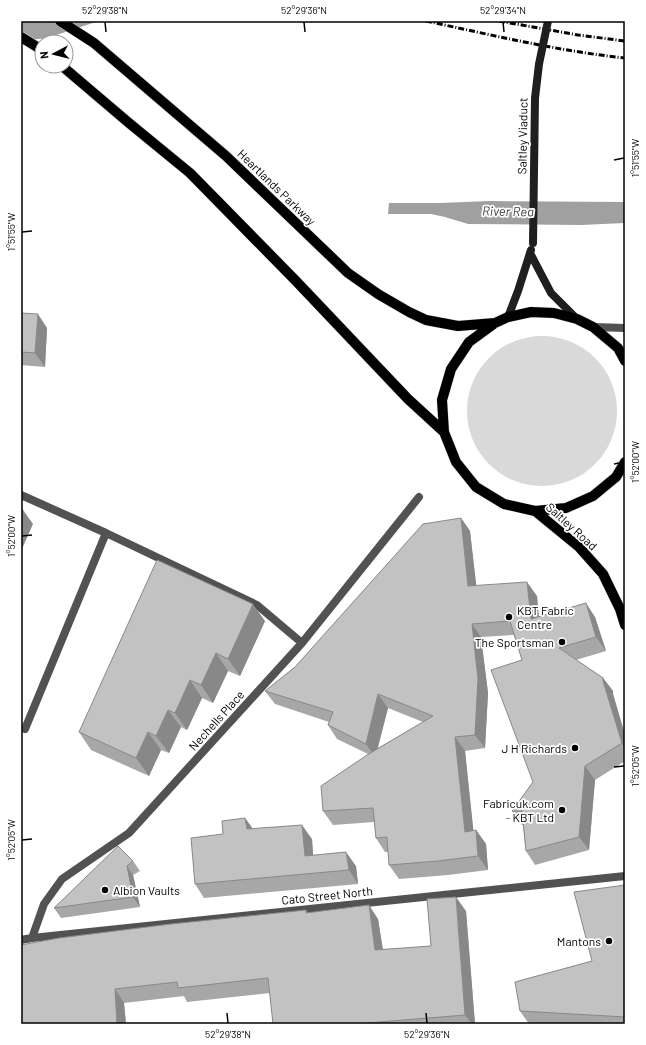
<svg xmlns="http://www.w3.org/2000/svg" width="646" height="1045" viewBox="0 0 646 1045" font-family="Barlow,sans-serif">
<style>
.green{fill:#d9d9d9}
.water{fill:#a0a0a0}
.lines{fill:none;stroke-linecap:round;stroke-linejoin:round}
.primary-casing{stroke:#dbdbdb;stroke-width:11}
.street{stroke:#525252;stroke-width:8}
.secondary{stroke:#1f1f1f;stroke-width:8}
.primary{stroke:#000;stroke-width:10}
.rail{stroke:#000;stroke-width:3;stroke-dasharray:6 2 1 2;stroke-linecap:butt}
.secondary-bridge{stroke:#1f1f1f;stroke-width:8}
.wall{fill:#a7a7a7;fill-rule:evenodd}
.shaded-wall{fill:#888}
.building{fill:#c2c2c2;stroke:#888}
.ticks{fill:none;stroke:#000;stroke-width:1.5}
.poi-dot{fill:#000;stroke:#fff;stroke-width:1.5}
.labels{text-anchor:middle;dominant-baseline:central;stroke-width:3.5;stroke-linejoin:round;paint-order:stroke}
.street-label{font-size:12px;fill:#000;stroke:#fff}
.poi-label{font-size:12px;fill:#000;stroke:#fff;text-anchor:end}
.water-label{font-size:13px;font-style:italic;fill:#414141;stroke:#fff}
.neatline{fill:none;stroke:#000;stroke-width:1.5}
.ticks-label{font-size:10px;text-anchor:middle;fill:#000}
</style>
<rect width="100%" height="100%" fill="#fff"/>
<!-- green -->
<path class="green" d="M467 411a75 75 0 1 1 150 0a75 75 0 1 1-150 0Z"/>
<!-- water -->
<path class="water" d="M 21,21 L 99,21 L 47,38 L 21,41 Z
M 490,201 L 625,202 L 625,223 L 581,225 L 468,224 L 445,217 L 431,214 L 388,214 L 389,203 L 440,203 Z"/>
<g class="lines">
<!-- primary casing -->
<g class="primary-casing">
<path id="primary" d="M 60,21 L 94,43 L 226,156 L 348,273 L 378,294 L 409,312 L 426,320 L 458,326 L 495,323
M 21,37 L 42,50
M 62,66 L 129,123 L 190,173 L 296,281 L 408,399 L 444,432
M 625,361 L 618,348 L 593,327 L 577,319 L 554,313 L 531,312 L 508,317 L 495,323 L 469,342 L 451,369 L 442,400 L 444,432 L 456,462 L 476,487 L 504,504 L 535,511 L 566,508 L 593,496 L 616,477 L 625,462
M 535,511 L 579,547 L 603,574 L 620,609 L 625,625"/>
</g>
<!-- street -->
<path class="street" d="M 593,327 L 625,328
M 21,495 L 106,533 L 257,605 L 302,643
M 25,729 L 106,533
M 32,938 L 625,876
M 21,940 L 32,938 L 44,904 L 62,879 L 129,833 L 302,643 L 419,497"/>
<!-- secondary -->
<path class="secondary" d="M 530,253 L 551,293 L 577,319
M 508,317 L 518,291 L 531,250"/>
<!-- primary -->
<use href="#primary" class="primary"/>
<!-- rail -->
<path class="rail" d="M 426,21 C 492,35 558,51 625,58
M 499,21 L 578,35 L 625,41"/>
<!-- secondary-bridge -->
<path class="secondary-bridge" d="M 533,243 L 535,98 L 539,64 L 548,21"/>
</g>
<!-- wall -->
<path class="wall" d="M 21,313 L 47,328 L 45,367 L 21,365 Z
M 461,518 L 470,531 L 476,586 L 537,596 L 539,617 L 595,617 L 606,651 L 576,660 L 603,678 L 613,691 L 613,694 L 625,735 L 625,761 L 595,780 L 589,850 L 535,865 L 526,851 L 523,825 L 522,825 L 512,811 L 533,782 L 522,660 L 514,635 L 481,637 L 488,693 L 485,748 L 465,751 L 473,830 L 476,830 L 486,844 L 488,870 L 448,875 L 399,879 L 389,865 L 388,852 L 385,852 L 376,838 L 374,822 L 333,825 L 323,811 L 368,754 L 337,739 L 328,725 L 329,722 L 275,704 L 265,691 L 295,667 ZM 388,708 L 423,722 L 378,748 Z
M 265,621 L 240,676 L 228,671 L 213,703 L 202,698 L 187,730 L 181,727 L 169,753 L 161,750 L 149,776 L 91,750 L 79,732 Z
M 245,818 L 253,829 L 312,839 L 313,855 L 356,866 L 358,884 L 204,898 L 195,884 L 223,834 Z
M 133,861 L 140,871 L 133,875 L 140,907 L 61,918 L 54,908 Z
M 625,885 L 625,1024 L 529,1024 L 520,1011 L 592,961 Z
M 306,910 L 308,913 L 378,919 L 383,950 L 431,946 L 466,911 L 475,1024 L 273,1024 L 270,993 L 187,1002 L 184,996 L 124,1003 L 126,1024 L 21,1024 Z"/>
<!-- shaded-wall -->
<path class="shaded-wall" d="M 38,314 L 47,328 L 45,367 L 35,353 Z
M 23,510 L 33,524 L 21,551 L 21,515 Z
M 461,518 L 470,531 L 478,600 L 468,586 Z
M 527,582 L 537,596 L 540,633 L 531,619 Z
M 586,603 L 595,617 L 606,651 L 596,637 Z
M 253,604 L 265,621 L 240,676 L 228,659 Z
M 472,624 L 481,637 L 488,693 L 485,748 L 475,735 Z
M 216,653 L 228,671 L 213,703 L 201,685 Z
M 603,678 L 613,691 L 613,694 L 625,735 L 625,748 L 622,743 L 603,681 Z
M 190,680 L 202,698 L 187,730 L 175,713 Z
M 378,694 L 388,708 L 375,757 L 366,744 Z
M 168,710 L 181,727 L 169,753 L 156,736 Z
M 148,732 L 161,750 L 149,776 L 136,758 Z
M 455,737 L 465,751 L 475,845 L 465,832 Z
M 585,766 L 595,780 L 589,850 L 579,837 Z
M 245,818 L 255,832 L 247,829 Z
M 302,825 L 312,839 L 314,870 L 305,856 Z
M 476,830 L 486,844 L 488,870 L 478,856 Z
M 346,852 L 356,866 L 358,884 L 349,870 Z
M 127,866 L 133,875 L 140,907 L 133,897 Z
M 456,897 L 466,911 L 475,1024 L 472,1024 L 465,1015 Z
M 369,905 L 378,919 L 385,964 L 375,950 Z
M 115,989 L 124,1003 L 126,1024 L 117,1024 Z"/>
<!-- building -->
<path class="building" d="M 21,313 L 38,314 L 35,353 L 21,352 Z
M 21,509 L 23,510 L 21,515 Z
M 461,518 L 468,586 L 527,582 L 531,619 L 586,603 L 596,637 L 559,648 L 603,678 L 603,681 L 622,743 L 585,766 L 579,837 L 526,851 L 522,811 L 512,811 L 533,782 L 491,670 L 522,660 L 510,621 L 472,624 L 478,679 L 475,735 L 455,737 L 465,832 L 476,830 L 478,856 L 438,861 L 389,865 L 387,837 L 376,838 L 373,808 L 323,811 L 321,786 L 367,755 L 433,716 L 378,694 L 366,744 L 328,725 L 333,712 L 265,691 L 295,667 L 423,524 Z
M 157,560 L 253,604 L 228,659 L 216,653 L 201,685 L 190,680 L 175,713 L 168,710 L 156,736 L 148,732 L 136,758 L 79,732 Z
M 245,818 L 247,829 L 302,825 L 305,856 L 346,852 L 349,870 L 195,884 L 191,838 L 223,834 L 222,821 Z
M 118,846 L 133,861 L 127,866 L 133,897 L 54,908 Z
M 625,885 L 625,1017 L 520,1011 L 515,982 L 592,961 L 574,892 Z
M 456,897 L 465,1015 L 355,1024 L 273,1024 L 268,978 L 178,988 L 177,982 L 115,989 L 117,1024 L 21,1024 L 21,945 L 59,938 L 171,924 L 306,910 L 306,913 L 369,905 L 375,950 L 431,946 L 427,899 Z"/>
<!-- ticks -->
<path class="ticks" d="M 105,22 L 106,32M 304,22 L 305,32M 503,22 L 504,32M 614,160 L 624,158M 22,232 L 32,231M 614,464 L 624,462M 22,536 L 32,535M 614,767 L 624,766M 22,840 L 32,839M 227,1013 L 228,1023M 426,1013 L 427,1023"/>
<!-- markers -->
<g class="poi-dot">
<circle cx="509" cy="617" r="4"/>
<circle cx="562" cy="642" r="4"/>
<circle cx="575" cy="748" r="4"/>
<circle cx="562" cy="810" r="4"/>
<circle cx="105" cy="890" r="4"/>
<circle cx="609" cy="941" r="4"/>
</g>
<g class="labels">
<!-- street labels -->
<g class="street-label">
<text transform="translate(522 136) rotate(-89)">Saltley Viaduct</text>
<text transform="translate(277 187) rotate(44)">Heartlands Parkway</text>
<text transform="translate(572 526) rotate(42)">Saltley Road</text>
<text transform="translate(216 720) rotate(-48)">Nechells Place</text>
<text transform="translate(327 895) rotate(-6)">Cato Street North</text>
</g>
<!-- poi labels -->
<g class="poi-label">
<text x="517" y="610" text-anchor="start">KBT Fabric<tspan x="517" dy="14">Centre</tspan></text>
<text x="554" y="642">The Sportsman</text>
<text x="567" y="748">J H Richards</text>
<text x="554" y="803">Fabricuk.com<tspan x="554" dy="14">- KBT Ltd</tspan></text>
<text x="113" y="890" text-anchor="start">Albion Vaults</text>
<text x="601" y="941">Mantons</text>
</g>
<!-- water labels -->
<g class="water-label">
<text transform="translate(508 211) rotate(1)">River Rea</text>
</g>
</g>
<!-- border -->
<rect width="646" height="1045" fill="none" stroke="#ffffff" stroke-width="44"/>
<!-- north arrow -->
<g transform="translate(54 54) rotate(263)"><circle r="19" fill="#ffffff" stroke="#999999"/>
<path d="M0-3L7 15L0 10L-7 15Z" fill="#000000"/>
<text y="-6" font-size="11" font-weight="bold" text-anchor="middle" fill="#000000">N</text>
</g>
<rect x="22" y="22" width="602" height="1001" class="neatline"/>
<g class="ticks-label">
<text x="105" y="14">52°29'38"N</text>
<text x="304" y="14">52°29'36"N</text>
<text x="503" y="14">52°29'34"N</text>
<text transform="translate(635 158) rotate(-90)" y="4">1°51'55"W</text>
<text transform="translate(11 232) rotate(-90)" y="4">1°51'55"W</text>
<text transform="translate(635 462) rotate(-90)" y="4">1°52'00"W</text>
<text transform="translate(11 536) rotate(-90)" y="4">1°52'00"W</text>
<text transform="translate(635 766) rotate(-90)" y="4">1°52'05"W</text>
<text transform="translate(11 840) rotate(-90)" y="4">1°52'05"W</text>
<text x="228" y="1038">52°29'38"N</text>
<text x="427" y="1038">52°29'36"N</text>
</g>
</svg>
